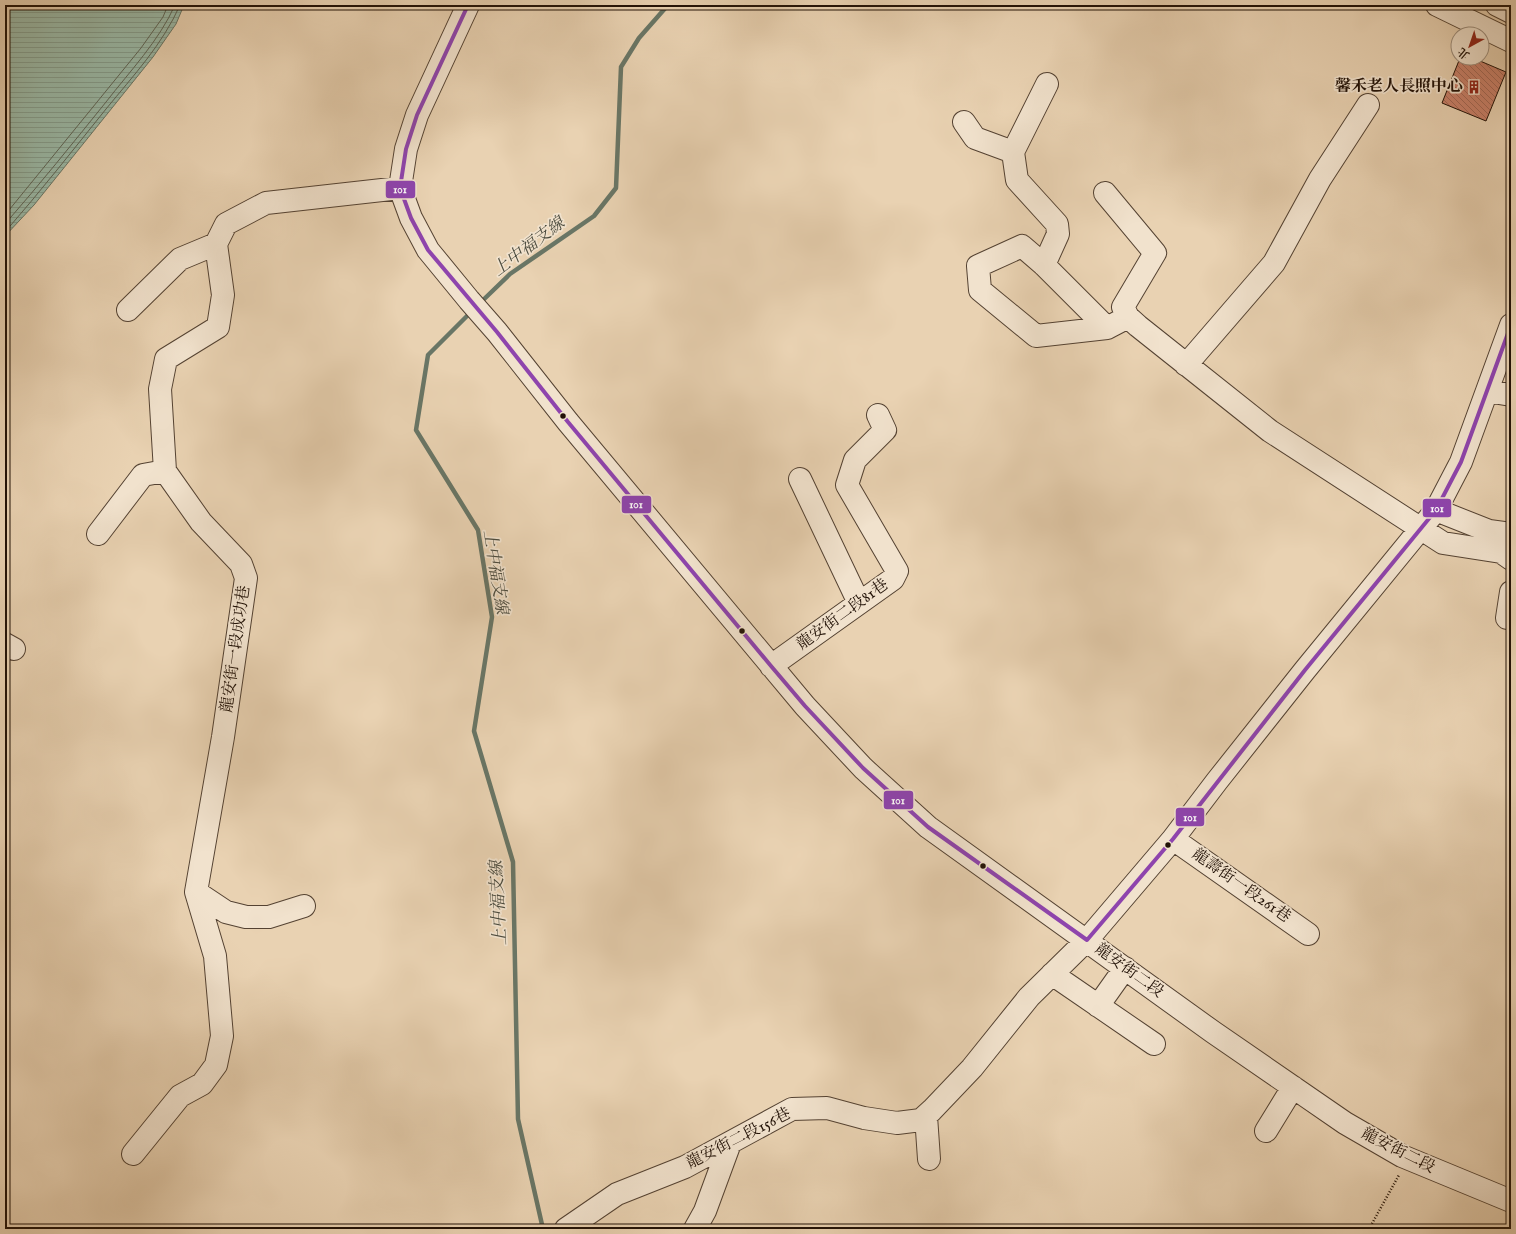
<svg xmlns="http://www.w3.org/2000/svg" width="1516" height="1234" viewBox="0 0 1516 1234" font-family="'IM FELL English','Noto Serif TC',serif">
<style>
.water{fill:url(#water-rules);stroke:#697666}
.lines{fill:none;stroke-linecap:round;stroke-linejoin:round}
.shore{stroke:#5e6556;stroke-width:1}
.stream{stroke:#697666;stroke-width:4.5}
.building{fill:url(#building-back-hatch);stroke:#221207}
.minor-casing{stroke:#544232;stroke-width:24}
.path{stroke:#221207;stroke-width:2.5;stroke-dasharray:1 2;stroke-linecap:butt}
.minor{stroke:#f1e2cd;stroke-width:22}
.bus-1-casing{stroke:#f1e2cd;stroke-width:7}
.bus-1{stroke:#8e44ad;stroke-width:4}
.bus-dot{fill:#221207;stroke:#f1e2cd;stroke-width:1.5}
.labels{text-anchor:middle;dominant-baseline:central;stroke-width:3.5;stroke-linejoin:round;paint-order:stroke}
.poi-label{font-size:16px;font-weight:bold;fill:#221207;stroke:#f1e2cd;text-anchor:end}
.street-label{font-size:16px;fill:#221207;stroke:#f1e2cd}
.water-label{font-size:17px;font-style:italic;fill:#4c4c3f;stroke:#f1e2cd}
.line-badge{stroke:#f1e2cd;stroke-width:1.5}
.badge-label{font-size:11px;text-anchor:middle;font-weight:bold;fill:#fff}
</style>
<defs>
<pattern id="water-rules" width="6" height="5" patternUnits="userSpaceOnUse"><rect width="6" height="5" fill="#99b8a6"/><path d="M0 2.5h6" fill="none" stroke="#849d8d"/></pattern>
<pattern id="building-back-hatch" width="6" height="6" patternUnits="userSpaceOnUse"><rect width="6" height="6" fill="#c9816a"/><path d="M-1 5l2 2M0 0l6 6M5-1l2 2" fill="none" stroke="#a36855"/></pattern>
</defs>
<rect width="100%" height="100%" fill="#e9d2b2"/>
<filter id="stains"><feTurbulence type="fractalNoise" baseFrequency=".005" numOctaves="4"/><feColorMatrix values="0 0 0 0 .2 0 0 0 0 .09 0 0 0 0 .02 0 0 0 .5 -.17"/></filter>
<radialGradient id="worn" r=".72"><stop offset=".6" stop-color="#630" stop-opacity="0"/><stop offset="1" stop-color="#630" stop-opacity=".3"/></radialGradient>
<!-- water -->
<path class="water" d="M 5,5 L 184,5 L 176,24 L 153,57 L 34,205 L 5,236 Z"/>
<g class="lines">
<!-- shore -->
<path class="shore" d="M 5,215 L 141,48 L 163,17 L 168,5
M 5,224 C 40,184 73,143 106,102 C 130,71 159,41 175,5
M 5,232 C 40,192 73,150 106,109 C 133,76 163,44 180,5"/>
<!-- stream -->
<path class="stream" d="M 480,303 L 510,274 L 594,216 L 616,188 L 621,67 L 639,38 L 668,5
M 472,311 L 428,355 L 416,430 L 478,530 L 492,617 L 474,731 L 513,862 L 518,1119 L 543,1229"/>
</g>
<!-- building -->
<path class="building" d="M 1460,58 L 1473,58 L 1506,72 L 1486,121 L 1442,103 Z"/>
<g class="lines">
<!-- minor casing -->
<g class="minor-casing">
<path id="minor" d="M 468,5 L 417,115 L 406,149 L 400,188 L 411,218 L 428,250 L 469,300 L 497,332 L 568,422 L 805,706 L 863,768 L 928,827 L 1213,1032 L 1345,1123 L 1402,1156 L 1511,1201
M 1437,5 L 1511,41
M 1497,5 L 1511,12
M 964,122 L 975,138 L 1013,152
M 1105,193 L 1155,253 L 1123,307 L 1128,317 L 1138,326 L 1270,431 L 1443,543 L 1501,552 L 1511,559
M 1044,265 L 1058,234 L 1057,224 L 1017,180 L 1013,152 L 1047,84
M 128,310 L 180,259 L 216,244
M 1107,328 L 1044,265 L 1022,246 L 978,266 L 980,290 L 1036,336 L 1107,328 L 1128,317
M 1186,365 L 1274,263 L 1320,179 L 1368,105
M 1487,391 L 1511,395
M 800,479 L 859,603
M 1436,510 L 1489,531 L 1511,534
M 98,534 L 143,475 L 165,471
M 1507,618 L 1511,592
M 5,644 L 14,649
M 771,666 L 893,579 L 897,571 L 847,485 L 855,460 L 885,430 L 878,415
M 1173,839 L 1308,934
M 196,892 L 226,912 L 246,917 L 269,917 L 304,906
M 1052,974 L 1154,1044
M 1098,1006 L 1125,968
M 926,1116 L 929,1159
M 1266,1131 L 1293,1087
M 133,1154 L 180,1096 L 202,1084 L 216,1065 L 222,1036 L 215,956 L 196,892 L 223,737 L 246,578 L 241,564 L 201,522 L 165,471 L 160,389 L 166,359 L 218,327 L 223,295 L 216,244 L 226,224 L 266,203 L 400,188
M 566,1229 L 617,1194 L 685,1167 L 792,1109 L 827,1108 L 864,1118 L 897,1123 L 921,1120 L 932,1110 L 972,1068 L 1029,997 L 1087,940 L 1173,839 L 1217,781 L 1305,670 L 1436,510 L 1461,462 L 1511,325
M 695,1229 L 705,1211 L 730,1143"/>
</g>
<!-- path -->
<path class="path" d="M 1369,1229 L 1399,1175"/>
<!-- minor -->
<use href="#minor" class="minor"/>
<!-- bus-1 casing -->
<g class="bus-1-casing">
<path id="bus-1" d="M 468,5 L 417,115 L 406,149 L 400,188 L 411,218 L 428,250 L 497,332 L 568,422 L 771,666 L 805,706 L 863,768 L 928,827 L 1087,940 L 1173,839 L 1305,670 L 1436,510 L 1461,462 L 1511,325"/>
</g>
<!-- bus-1 -->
<use href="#bus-1" class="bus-1"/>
</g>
<!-- icons -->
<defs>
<g id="building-bare" transform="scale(1.08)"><path d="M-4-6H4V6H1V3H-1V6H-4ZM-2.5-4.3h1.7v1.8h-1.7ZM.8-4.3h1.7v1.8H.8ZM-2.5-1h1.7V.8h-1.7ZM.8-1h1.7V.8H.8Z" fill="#8f2418" stroke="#f1e2cd" stroke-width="2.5" paint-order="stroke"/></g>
</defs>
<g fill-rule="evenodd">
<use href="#building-bare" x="1474" y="87"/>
</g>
<!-- markers -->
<g class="bus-dot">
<circle cx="563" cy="416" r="3.5"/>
<circle cx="742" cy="631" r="3.5"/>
<circle cx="1168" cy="845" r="3.5"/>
<circle cx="983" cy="866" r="3.5"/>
</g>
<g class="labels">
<!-- poi labels -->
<g class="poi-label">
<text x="1463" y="87">馨禾老人長照中心</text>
</g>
<!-- street labels -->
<g class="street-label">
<text transform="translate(843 615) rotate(-36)">龍安街二段81巷</text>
<text transform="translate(236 649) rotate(-82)">龍安街一段成功巷</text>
<text transform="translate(1241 886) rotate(35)">龍壽街一段261巷</text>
<text transform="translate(1129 971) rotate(36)">龍安街二段</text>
<text transform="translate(739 1139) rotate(-27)">龍安街二段156巷</text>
<text transform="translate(1398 1151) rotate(27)">龍安街二段</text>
</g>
<!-- water labels -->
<g class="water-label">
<text transform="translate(529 247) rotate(-37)">上中福支線</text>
<text transform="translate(495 572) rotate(81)">上中福支線</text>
<text transform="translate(499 903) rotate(-93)">上中福支線</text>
</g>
</g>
<g class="line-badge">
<rect x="385" y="180" width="31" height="19" rx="4" fill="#8e44ad"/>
<rect x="621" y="495" width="31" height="19" rx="4" fill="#8e44ad"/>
<rect x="1422" y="498" width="30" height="20" rx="4" fill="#8e44ad"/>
<rect x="883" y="790" width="31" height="20" rx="4" fill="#8e44ad"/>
<rect x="1175" y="807" width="30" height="20" rx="4" fill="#8e44ad"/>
</g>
<g class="badge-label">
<text x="400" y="193">101</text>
<text x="636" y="508">101</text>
<text x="1437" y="512">101</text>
<text x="898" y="804">101</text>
<text x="1190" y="821">101</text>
</g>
<!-- margin -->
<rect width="1516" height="1234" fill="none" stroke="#e9d2b2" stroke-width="20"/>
<rect x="6" y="6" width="1504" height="1222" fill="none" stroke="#221207" stroke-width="2"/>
<rect x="10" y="10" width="1496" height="1214" fill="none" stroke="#221207"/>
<!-- north arrow -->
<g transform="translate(1470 46) rotate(220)"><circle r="19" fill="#f1e2cd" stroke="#9e8f7e"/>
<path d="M0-3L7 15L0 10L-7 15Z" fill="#8f2418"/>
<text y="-6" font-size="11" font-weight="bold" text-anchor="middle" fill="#221207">北</text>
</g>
<rect width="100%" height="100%" filter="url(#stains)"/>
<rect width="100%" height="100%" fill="url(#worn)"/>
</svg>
